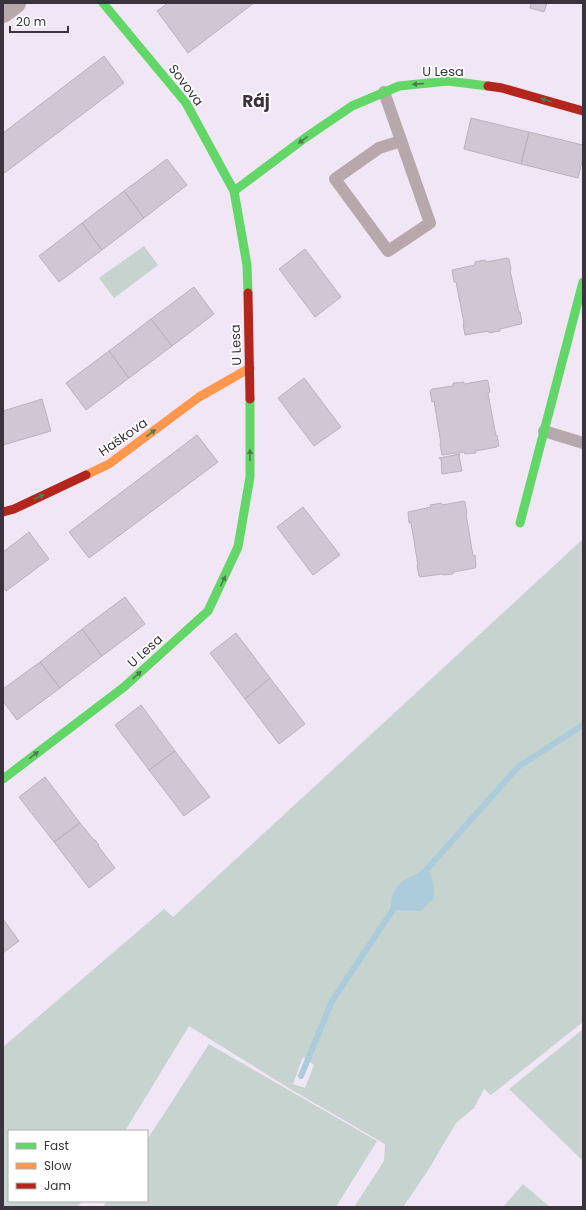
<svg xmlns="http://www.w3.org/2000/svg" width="586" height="1210" viewBox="0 0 586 1210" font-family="Poppins,sans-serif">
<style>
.green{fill:#c7d3ce;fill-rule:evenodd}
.water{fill:#acccdc}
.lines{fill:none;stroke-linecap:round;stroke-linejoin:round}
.stream{stroke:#acccdc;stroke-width:6}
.building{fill:#d0c6d4;stroke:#bab2bd}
.lane{stroke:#b7a8ab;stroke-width:12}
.street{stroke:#b7a8ab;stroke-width:22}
.fast{stroke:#63d668;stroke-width:9}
.slow{stroke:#ff974d;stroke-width:9}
.jam{stroke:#b3261e;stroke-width:9}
.oneway{fill:#4c7c50}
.labels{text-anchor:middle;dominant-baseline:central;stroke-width:3.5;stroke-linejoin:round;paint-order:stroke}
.street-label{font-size:13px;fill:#3a323c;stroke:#fff}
.district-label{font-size:17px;font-weight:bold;fill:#3a323c;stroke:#fff}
</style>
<rect width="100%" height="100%" fill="#f1e6f6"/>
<!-- green -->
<path class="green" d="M 144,246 L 158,265 L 114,298 L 99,278 Z
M 583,539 L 583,1022 L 491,1095 L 484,1089 L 474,1108 L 456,1123 L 427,1172 L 403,1207 L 354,1207 L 384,1161 L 385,1144 L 292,1090 L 189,1026 L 125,1131 L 9,1131 L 9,1201 L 82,1201 L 78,1207 L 3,1207 L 3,1047 L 164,909 L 173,917 ZM 303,1057 L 314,1065 L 305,1088 L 293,1084 Z
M 583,1029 L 583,1161 L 509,1089 Z
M 209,1044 L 377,1141 L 336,1207 L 103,1207 L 107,1201 L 147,1201 L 147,1140 Z
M 523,1184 L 550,1207 L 503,1207 Z"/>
<!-- water -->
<path class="water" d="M 420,872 L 430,872 L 434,886 L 433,899 L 421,911 L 391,910 C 391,885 400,882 420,872 Z"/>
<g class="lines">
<!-- stream -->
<path class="stream" d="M 419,878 L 518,767 L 583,725
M 301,1076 L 332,1001 L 396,905"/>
</g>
<!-- building -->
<path class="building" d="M 168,3 L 254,3 L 188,53 L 157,11 Z
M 531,3 L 547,3 L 544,12 L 530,8 Z
M 104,56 L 124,83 L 3,174 L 3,133 Z
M 471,118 L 529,132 L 521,164 L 464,149 Z
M 529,132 L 583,145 L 583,158 L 578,178 L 521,164 Z
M 167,159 L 187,185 L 144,218 L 124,191 Z
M 124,191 L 144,218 L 102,250 L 82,223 Z
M 82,223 L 102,250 L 59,282 L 39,256 Z
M 305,249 L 341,297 L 315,317 L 279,269 Z
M 507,258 L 508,259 L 509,259 L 511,270 L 510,270 L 519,312 L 520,312 L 522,323 L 521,324 L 500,329 L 500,331 L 489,333 L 489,331 L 465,335 L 463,324 L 464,323 L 456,282 L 454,282 L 452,270 L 475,265 L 475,262 L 485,260 L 486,262 Z
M 194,287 L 214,314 L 172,346 L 151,319 Z
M 151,319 L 172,346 L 129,378 L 109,351 Z
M 109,351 L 129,378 L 86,410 L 66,383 Z
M 304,378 L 341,427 L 314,446 L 278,398 Z
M 487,380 L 488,381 L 490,392 L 488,393 L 495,431 L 496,433 L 495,435 L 497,435 L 499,446 L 497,446 L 497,447 L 475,451 L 476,453 L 465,454 L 464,452 L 442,455 L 440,444 L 441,444 L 434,401 L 432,402 L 430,391 L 432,389 L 453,386 L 453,383 L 464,382 L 464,384 Z
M 42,399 L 51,431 L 3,445 L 3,411 Z
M 197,435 L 218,462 L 89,558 L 69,532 Z
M 460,454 L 459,456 L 462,471 L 442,474 L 441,459 L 439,458 Z
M 464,501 L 465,502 L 467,513 L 466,514 L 473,556 L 475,555 L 476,566 L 475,568 L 453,572 L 453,574 L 443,575 L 442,574 L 420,577 L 420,576 L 419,576 L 417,565 L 418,565 L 411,523 L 409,523 L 408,512 L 431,507 L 430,505 L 441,503 L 442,505 Z
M 303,507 L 340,555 L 313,575 L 277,527 Z
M 29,532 L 49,559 L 6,591 L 3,587 L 3,552 Z
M 125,597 L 145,624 L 102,656 L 82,629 Z
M 82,629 L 102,656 L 60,688 L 40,662 Z
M 236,633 L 270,678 L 245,699 L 210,653 Z
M 40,662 L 60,688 L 17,720 L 3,701 L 3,689 Z
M 270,678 L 305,724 L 279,744 L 245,699 Z
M 141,705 L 175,751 L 149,770 L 115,725 Z
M 175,751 L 210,797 L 184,816 L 149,770 Z
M 45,777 L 80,823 L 54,842 L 19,797 Z
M 80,823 L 94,840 L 95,840 L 99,845 L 98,846 L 115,868 L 89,888 L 54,842 Z
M 3,919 L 19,941 L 3,953 Z"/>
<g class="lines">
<!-- lane -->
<path class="lane" d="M 384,92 L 430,223 L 388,251 L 335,179 L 379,148 L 401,141
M 544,431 L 583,443"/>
<!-- street -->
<path class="street" d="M 3,12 L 15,3"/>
<!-- fast -->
<path class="fast" d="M 103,3 L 186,103 L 234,191 L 247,265 L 248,293
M 234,191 L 305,138 L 352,106 L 399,86 L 448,81 L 488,86
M 520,523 L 583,282
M 3,779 L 124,687 L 208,611 L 238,547 L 250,477 L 250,399"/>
<!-- slow -->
<path class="slow" d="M 86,475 L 109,464 L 199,397 L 250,368"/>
<!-- jam -->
<path class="jam" d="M 488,86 L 502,88 L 583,111
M 248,293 L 250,399
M 3,512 L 14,509 L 86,475"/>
</g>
<!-- one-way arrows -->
<defs><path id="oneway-solid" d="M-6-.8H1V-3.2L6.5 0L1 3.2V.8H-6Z"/></defs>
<g class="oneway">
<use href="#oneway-solid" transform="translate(418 84) rotate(175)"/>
<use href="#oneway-solid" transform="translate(546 100) rotate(-164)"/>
<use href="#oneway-solid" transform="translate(303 140) rotate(144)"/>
<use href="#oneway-solid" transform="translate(151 433) rotate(-37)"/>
<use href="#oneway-solid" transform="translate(250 455) rotate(-90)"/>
<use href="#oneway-solid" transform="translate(39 497) rotate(-25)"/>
<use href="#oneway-solid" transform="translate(223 581) rotate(-65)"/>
<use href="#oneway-solid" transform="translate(137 675) rotate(-42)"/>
<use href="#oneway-solid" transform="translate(34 755) rotate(-37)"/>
</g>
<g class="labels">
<!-- street labels -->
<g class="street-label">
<text x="443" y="71">U Lesa</text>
<text transform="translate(186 85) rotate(53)">Sovova</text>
<text transform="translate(236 345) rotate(-92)">U Lesa</text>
<text transform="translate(123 437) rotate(-35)">Haškova</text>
<text transform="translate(145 651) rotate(-42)">U Lesa</text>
</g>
<!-- district labels -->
<g class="district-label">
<text x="256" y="101">Ráj</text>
</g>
</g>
<!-- border -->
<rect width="586" height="1210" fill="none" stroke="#3a323c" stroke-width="8"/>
<!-- legend -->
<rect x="8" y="1130" width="140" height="72" fill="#ffffff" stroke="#b0adb1"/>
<rect x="16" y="1143" width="20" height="6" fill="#63d668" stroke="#b0adb1"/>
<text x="44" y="1150" font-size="12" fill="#3a323c">Fast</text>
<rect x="16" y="1163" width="20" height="6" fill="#ff974d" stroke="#b0adb1"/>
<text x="44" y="1170" font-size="12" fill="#3a323c">Slow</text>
<rect x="16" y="1183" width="20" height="6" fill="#b3261e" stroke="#b0adb1"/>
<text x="44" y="1190" font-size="12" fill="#3a323c">Jam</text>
<!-- scale -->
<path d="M10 26v6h58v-6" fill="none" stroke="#3a323c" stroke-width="2"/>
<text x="16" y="26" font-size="12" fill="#3a323c" stroke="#ffffff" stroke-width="3" paint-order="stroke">20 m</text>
</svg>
